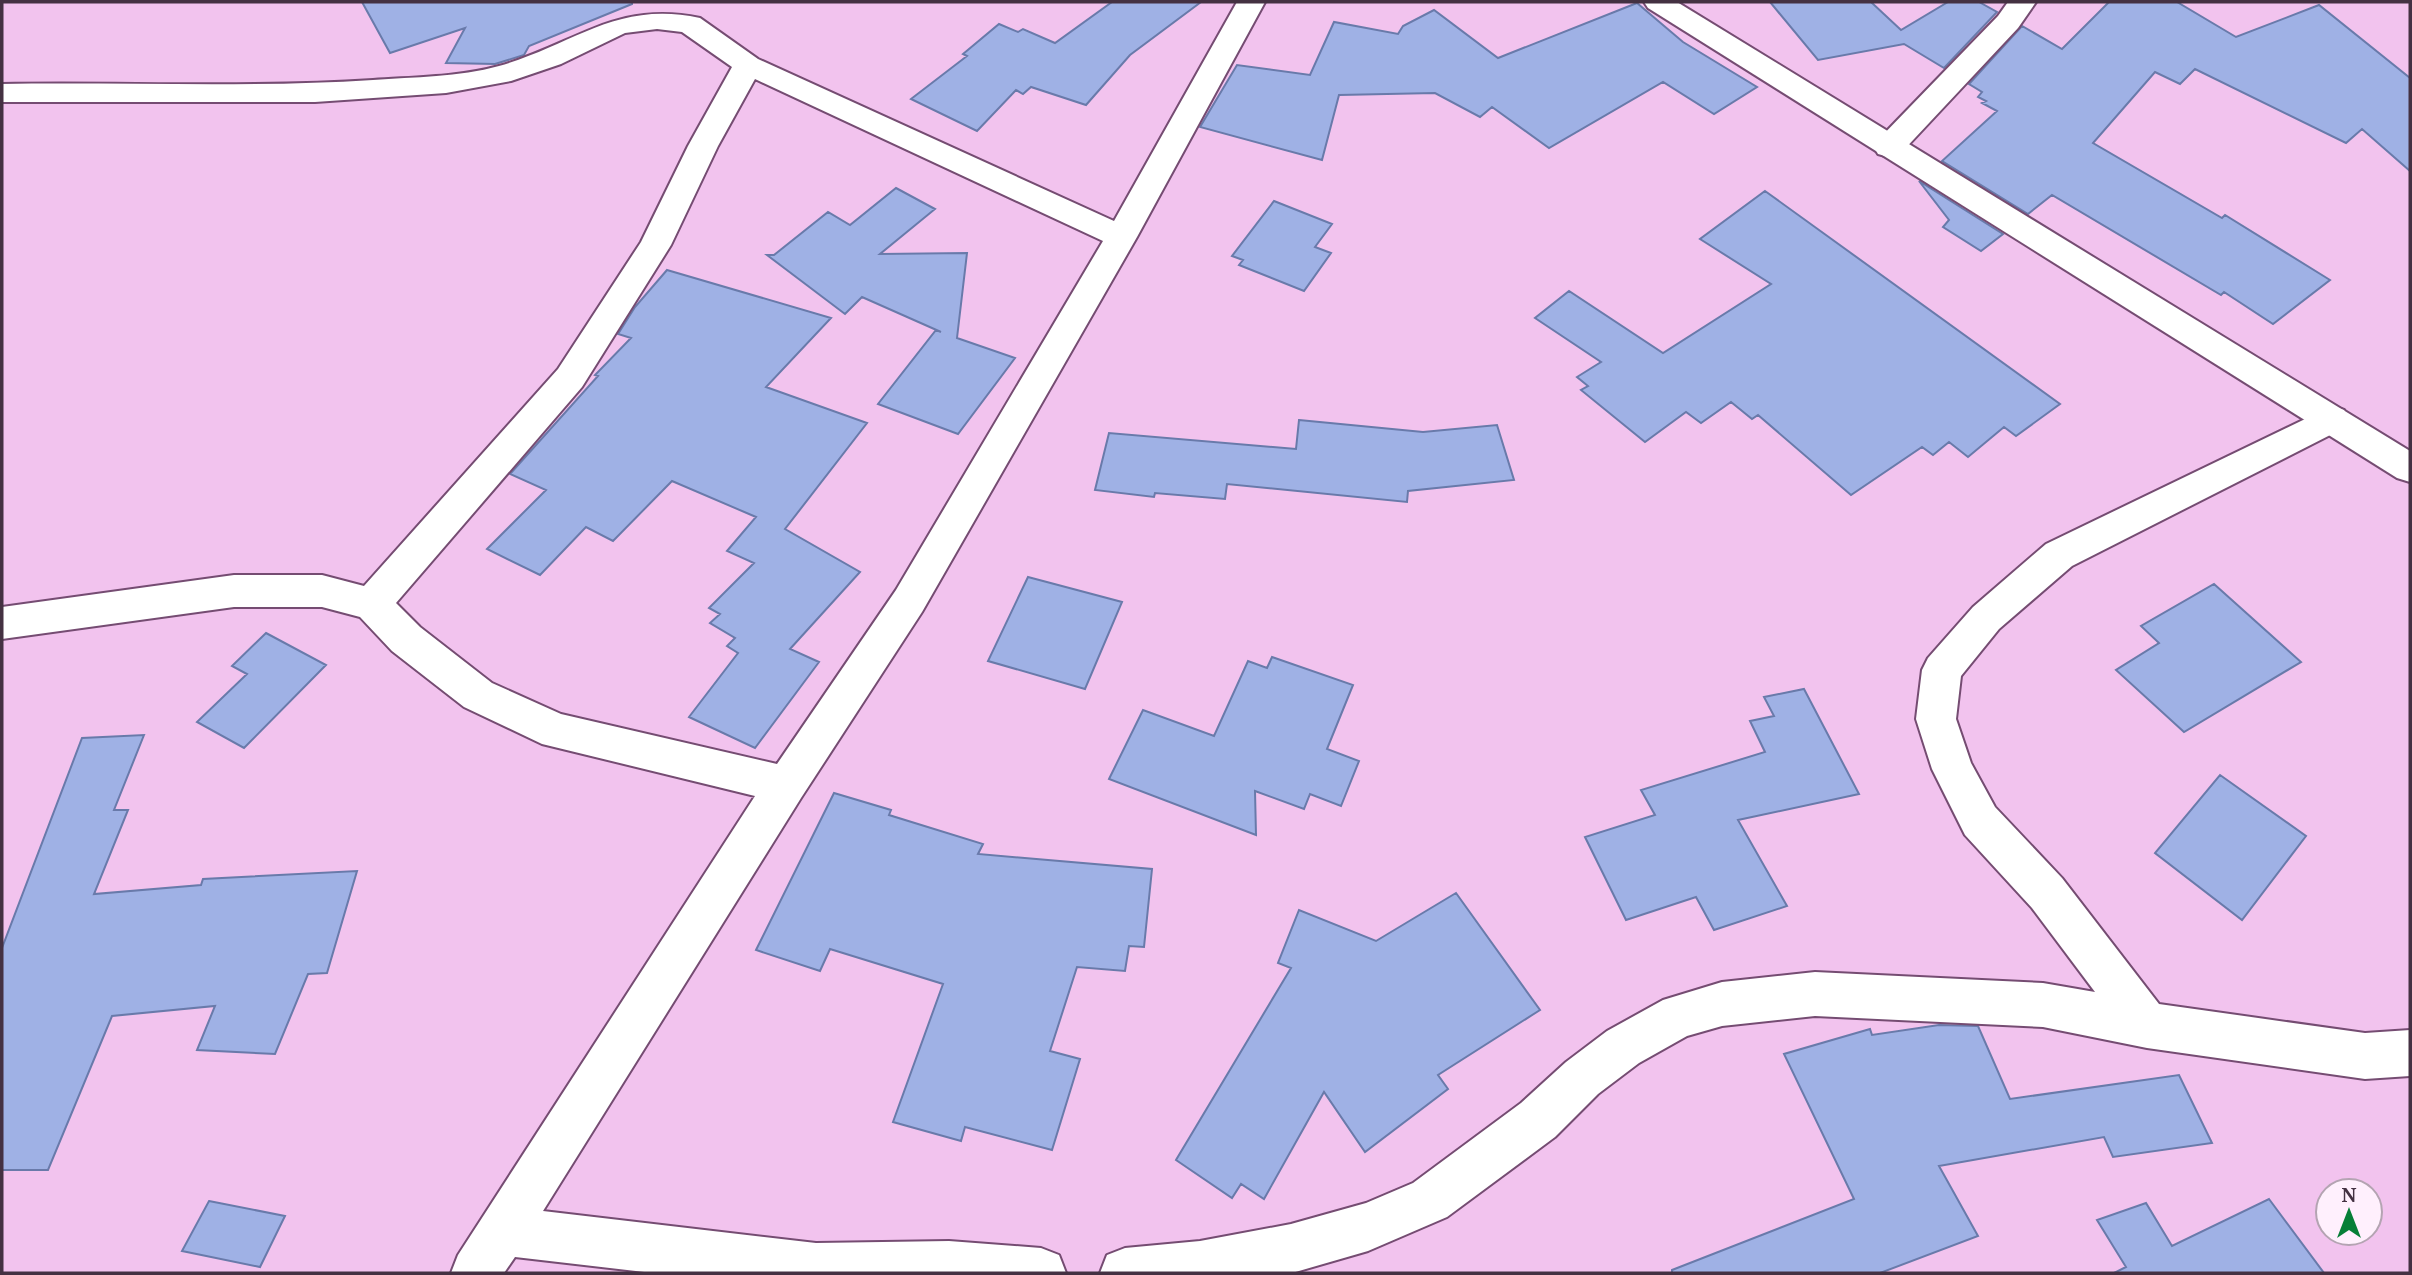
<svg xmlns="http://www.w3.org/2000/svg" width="2412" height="1275" viewBox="0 0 2412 1275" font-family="'Noto Serif',serif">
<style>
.building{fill:#9fb1e5;stroke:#697aaa;stroke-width:2}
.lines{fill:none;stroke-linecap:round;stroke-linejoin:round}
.street-casing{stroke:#754c72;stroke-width:4}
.secondary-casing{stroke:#754c72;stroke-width:4}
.street{fill:#fff;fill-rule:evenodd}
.secondary{fill:#fff;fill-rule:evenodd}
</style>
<rect width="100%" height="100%" fill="#f2c3ee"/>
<!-- building -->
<path class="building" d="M 362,2 L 632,2 L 632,4 L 529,46 L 524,55 L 495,64 L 446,63 L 465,28 L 390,53 Z
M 1112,2 L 1201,2 L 1130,55 L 1086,105 L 1031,87 L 1023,94 L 1016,90 L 977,131 L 911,99 L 967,56 L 963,54 L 999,24 L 1018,32 L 1023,29 L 1055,43 Z
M 1770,2 L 1871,2 L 1901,30 L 1948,2 L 1979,2 L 1997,12 L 1944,68 L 1904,44 L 1818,60 Z
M 2109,2 L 2177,2 L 2236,37 L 2319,5 L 2410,78 L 2410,171 L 2362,129 L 2346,143 L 2195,69 L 2180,84 L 2155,72 L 2093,143 L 2222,218 L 2225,215 L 2330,280 L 2273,324 L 2224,292 L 2221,295 L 2052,195 L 2028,214 L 1942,161 L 1997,111 L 1982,103 L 1986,101 L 1978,97 L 1982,92 L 1969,84 L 2022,26 L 2062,49 Z
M 1637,3 L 1683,42 L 1757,87 L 1714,114 L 1663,82 L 1549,148 L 1492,107 L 1480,117 L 1435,93 L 1339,95 L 1322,160 L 1200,127 L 1237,65 L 1310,75 L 1334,22 L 1398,34 L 1403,26 L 1434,10 L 1498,58 Z
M 1919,181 L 2003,234 L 1981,251 L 1943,227 L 1949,220 Z
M 896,188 L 935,209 L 880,254 L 967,253 L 957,338 L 1015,358 L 958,434 L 878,404 L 936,330 L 941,332 L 862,297 L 845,314 L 767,255 L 774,255 L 828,212 L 850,225 Z
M 1765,191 L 2060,404 L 2016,436 L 2004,427 L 1968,457 L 1949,442 L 1933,455 L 1922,447 L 1851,495 L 1758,415 L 1752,419 L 1731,402 L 1701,423 L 1686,412 L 1645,442 L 1581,390 L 1588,386 L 1577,377 L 1601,362 L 1535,318 L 1569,291 L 1663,353 L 1771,284 L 1700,239 Z
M 1274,201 L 1332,224 L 1315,247 L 1331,253 L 1304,291 L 1239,265 L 1243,260 L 1232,256 Z
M 667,270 L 831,318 L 766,387 L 867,423 L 785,529 L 860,572 L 790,649 L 819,662 L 755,748 L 689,717 L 738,653 L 727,646 L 735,638 L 710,623 L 720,614 L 709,608 L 754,563 L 727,551 L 756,517 L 672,481 L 613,541 L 586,527 L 540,575 L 487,549 L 546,490 L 510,474 L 598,376 L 595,375 L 631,338 L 618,334 L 635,307 Z
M 1299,420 L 1423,432 L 1497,425 L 1514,480 L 1408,491 L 1407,502 L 1227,484 L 1225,499 L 1155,493 L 1154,497 L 1095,490 L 1109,433 L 1296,449 Z
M 1028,577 L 1122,602 L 1085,689 L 988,661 Z
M 2214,584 L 2301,662 L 2184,732 L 2116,670 L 2159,643 L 2141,626 Z
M 266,633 L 326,665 L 244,748 L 197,722 L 247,674 L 232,666 Z
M 1272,657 L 1353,685 L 1327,749 L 1359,761 L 1341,806 L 1310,794 L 1304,809 L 1255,791 L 1256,835 L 1109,779 L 1143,710 L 1214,736 L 1248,661 L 1267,668 Z
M 1804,689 L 1859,794 L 1738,820 L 1787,906 L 1714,930 L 1696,897 L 1626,920 L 1585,837 L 1655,815 L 1641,790 L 1765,752 L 1750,721 L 1774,716 L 1764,697 Z
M 144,735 L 114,810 L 128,810 L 94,894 L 201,885 L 203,879 L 357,871 L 327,973 L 308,974 L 275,1054 L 197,1050 L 215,1006 L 112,1016 L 48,1170 L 2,1170 L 2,948 L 82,738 Z
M 2220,775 L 2306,836 L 2242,920 L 2155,853 Z
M 834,793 L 891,810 L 889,815 L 983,844 L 978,854 L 1152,869 L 1144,947 L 1129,946 L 1125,971 L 1077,967 L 1050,1051 L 1080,1059 L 1052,1150 L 965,1127 L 961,1141 L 893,1122 L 943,984 L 830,949 L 820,971 L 756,950 Z
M 1456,893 L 1540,1010 L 1438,1075 L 1448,1089 L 1365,1152 L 1324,1092 L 1264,1199 L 1241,1184 L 1232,1198 L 1176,1160 L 1291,968 L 1278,963 L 1299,910 L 1376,941 Z
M 1939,1025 L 1978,1026 L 2010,1099 L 2179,1075 L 2212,1143 L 2113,1157 L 2104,1137 L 1939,1166 L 1978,1236 L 1880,1273 L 1672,1273 L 1672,1270 L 1854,1199 L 1784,1054 L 1870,1029 L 1872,1035 Z
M 2269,1199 L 2324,1273 L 2114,1273 L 2126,1267 L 2097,1220 L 2146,1203 L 2172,1246 Z
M 209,1201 L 285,1216 L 260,1267 L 182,1251 Z"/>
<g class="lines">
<!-- street casing -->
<g class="street-casing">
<path id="street" d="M 1237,2 L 1265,2 L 1137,237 L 922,612 L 801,798 L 543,1211 L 816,1243 L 949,1241 L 1041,1248 L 1059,1255 L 1066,1273 L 653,1273 L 515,1257 L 504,1273 L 451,1273 L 458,1255 L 755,796 L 542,744 L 464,707 L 392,651 L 360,617 L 322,607 L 234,607 L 2,639 L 2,607 L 234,575 L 322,575 L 364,586 L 558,369 L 641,242 L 688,146 L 732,67 L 682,32 L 657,29 L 625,33 L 561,64 L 511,81 L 446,93 L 315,102 L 2,102 L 2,84 C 125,82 249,88 373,80 C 414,77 459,77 499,66 C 574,45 616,0 700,18 L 758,59 L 1114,221 ZM 755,79 L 1103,241 L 896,590 L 777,764 L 561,714 L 492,683 L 420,627 L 396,603 L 582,387 L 671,245 L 718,146 Z
M 2008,2 L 2036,2 L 2018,28 L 1900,154 L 1889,157 L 1878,154 L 1874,147 L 1878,140 L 1998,16 Z
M 2332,406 L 2344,410 L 2349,419 L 2344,428 L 2072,566 L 1999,629 L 1961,676 L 1956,719 L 1971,763 L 1995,807 L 2062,878 L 2159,1004 L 2365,1033 L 2410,1030 L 2410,1076 L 2365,1079 L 2147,1048 L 2043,1027 L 1815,1016 L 1722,1026 L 1687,1036 L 1639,1063 L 1598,1094 L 1555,1137 L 1447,1217 L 1368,1251 L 1292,1273 L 1100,1273 L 1107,1255 L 1125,1248 L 1200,1241 L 1291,1224 L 1366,1203 L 1413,1183 L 1521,1103 L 1566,1062 L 1607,1031 L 1663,1000 L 1722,982 L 1815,972 L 2043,983 L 2095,992 L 2032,908 L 1965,835 L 1932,769 L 1916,719 L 1922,670 L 1928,658 L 1973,607 L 2046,544 Z"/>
</g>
<!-- secondary casing -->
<g class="secondary-casing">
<path id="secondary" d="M 1644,2 L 1677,2 L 2410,451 L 2410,482 L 2397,478 L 1648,8 Z"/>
</g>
<!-- street -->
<use href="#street" class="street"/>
<!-- secondary -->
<use href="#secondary" class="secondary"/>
</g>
<!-- border -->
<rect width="2412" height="1275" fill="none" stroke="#443142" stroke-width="7"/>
<!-- north arrow -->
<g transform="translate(2349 1212)"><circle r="33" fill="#fff0fd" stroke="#b4a4b2" stroke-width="2"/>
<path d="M0-5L12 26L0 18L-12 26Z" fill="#067f37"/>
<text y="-10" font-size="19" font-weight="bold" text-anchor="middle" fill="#443142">N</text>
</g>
</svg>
